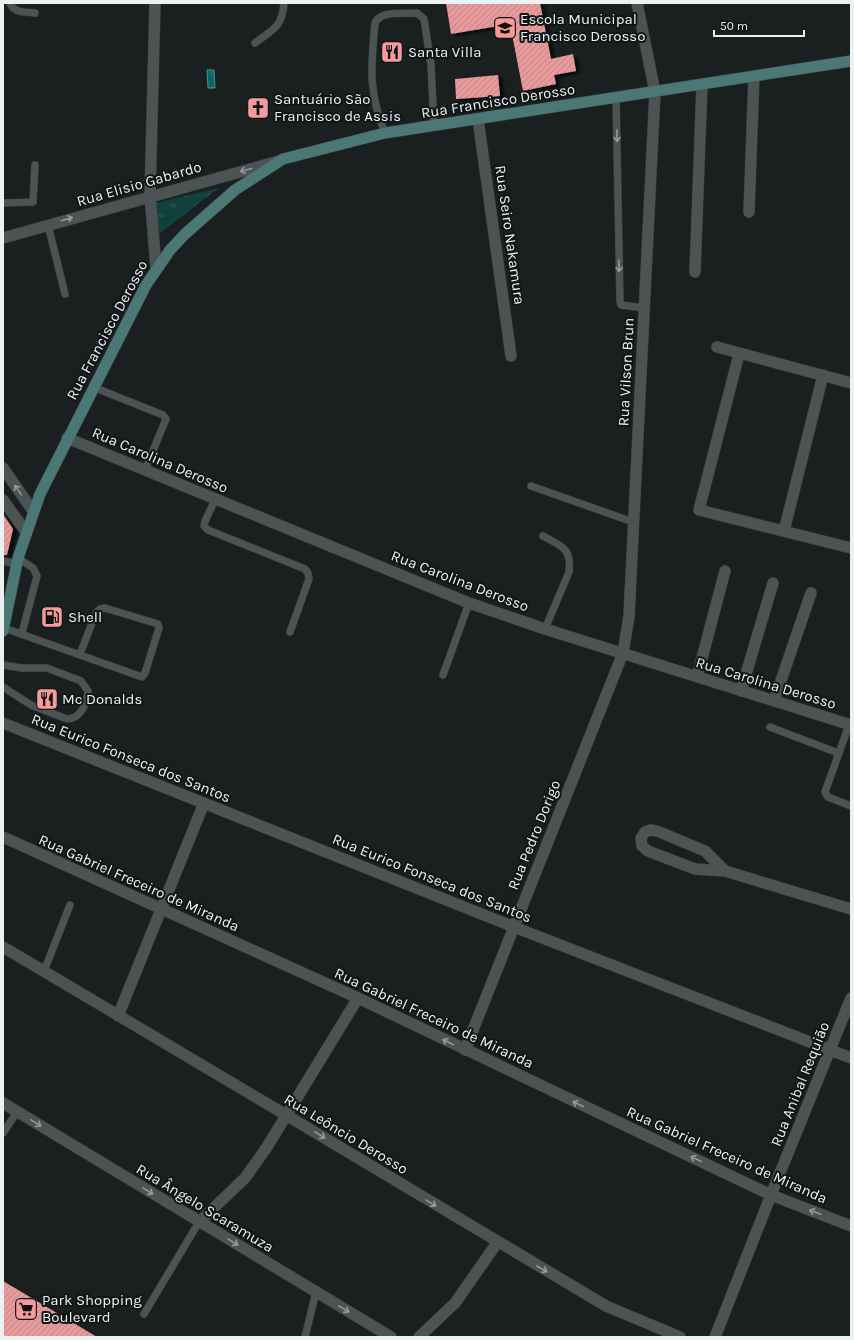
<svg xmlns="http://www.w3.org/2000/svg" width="854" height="1340" viewBox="0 0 854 1340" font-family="Karla,sans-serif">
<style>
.park{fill:url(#park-tufts)}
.water{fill:url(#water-ripples);stroke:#50908d}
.building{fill:url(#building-hatch);filter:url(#shadow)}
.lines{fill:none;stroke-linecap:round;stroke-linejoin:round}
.service-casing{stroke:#383c3c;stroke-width:8}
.minor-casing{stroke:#383c3c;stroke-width:12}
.tertiary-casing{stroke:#383c3c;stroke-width:12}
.secondary-casing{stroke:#383c3c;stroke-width:12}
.service{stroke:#4c5353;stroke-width:7}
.minor{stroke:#4c5353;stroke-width:11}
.tertiary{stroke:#4c5353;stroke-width:11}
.secondary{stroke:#4b7775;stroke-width:11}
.oneway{stroke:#949a9a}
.labels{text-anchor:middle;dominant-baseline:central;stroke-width:4;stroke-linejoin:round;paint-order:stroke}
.poi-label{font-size:15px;fill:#edf1f1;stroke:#101616;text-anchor:start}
.street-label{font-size:15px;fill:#edf1f1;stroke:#101616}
</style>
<defs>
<pattern id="park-tufts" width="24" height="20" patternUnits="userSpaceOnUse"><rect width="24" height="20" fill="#11403d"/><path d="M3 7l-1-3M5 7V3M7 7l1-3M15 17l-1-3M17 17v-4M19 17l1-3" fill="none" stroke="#345c5a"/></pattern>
<pattern id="water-ripples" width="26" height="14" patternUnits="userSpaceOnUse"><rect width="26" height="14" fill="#0c6662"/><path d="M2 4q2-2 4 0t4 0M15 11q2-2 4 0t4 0" fill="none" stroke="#307c79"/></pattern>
<pattern id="building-hatch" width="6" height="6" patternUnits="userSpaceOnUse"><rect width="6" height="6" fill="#e8999a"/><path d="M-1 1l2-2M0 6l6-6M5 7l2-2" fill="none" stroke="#c08586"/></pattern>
<filter id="shadow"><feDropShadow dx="4.5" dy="2.5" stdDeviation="1" flood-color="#0009"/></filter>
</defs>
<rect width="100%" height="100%" fill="#19201f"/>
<!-- park -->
<path class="park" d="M 219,188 L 156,236 L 155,203 Z"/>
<!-- water -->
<path class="water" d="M 207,70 L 214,70 L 215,88 L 208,88 Z"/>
<!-- building -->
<path class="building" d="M 446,3 L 540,3 L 551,59 L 573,54 L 576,71 L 554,75 L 556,84 L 523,91 L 510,24 L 451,34 Z
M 498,75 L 500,96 L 456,99 L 455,79 Z
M 3,514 L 13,529 L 7,555 L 3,555 Z
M 3,1281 L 97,1337 L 3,1337 Z"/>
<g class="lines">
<!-- service casing -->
<g class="service-casing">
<path id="service" d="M 10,3 C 13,13 26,12 35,13
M 255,43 C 273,29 282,28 284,3
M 616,97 L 620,301 L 621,305 L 644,308
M 385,133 C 368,92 371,66 375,23 C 381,10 404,14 417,13 L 424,19 L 431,65 L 434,126
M 3,203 L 33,202 L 35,165
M 48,225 L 65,294
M 93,387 L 163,415 L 166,419 L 145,470
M 531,486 L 633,522
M 215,500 L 205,521 L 204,526 L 208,530 L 305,569 L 308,573 L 309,579 L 290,632
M 543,536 C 561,546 572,548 569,572 L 545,629
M 18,558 L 33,568 L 37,576 L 22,633
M 3,561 L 17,564
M 4,628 L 142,677 L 145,673 L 159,628 L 158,624 L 105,608 L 100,609 L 96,613 L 80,654
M 3,665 L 22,668 L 47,668 L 81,681 L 88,691 C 87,703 81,719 67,719 L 31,705 L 3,687
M 443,675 L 469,603
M 849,725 L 825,792 L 828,797 L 851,806
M 770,727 L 838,753
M 44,971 L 70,905
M 3,1133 L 17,1112
M 144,1314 L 199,1222
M 305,1337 L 316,1292"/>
</g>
<!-- minor casing -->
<g class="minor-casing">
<path id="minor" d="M 155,3 L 150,196 L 156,267
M 478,119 L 511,356
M 749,212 L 754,76
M 695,272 L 702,84
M 717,347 L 851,383
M 739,354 L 699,510 L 851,548
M 67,438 L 469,603 L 545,629 L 851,725
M 784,531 L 823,375
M 697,677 L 725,571
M 741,691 L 773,583
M 774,701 L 811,593
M 3,723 L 514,927 L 851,1058
M 725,871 L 705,851 L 657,831 L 650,830 L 645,832 L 641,838 L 642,846 L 648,851 L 695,869 L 725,871 L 851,909
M 3,947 L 286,1115
M 118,1016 L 204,803
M 465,1050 L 623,653 L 629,616 L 655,92
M 771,1195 L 851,998
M 419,1337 L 455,1303 L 497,1243"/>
</g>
<!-- tertiary casing -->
<g class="tertiary-casing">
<path id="tertiary" d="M 637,3 L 655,92
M 3,238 L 279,161
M 3,468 L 33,511
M 3,500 L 26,532
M 3,837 L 358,998 L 771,1195 L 851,1226
M 3,1103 L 391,1337
M 286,1115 L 606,1306 L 680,1337
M 199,1222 L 245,1178 L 267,1147 L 358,998
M 715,1337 L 771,1195"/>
</g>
<!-- secondary casing -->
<g class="secondary-casing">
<path id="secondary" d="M 3,631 L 18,558 L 40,494 L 146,285 L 170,250 L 185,234 L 235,190 L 283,159 L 385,133 L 851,61"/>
</g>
<!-- service -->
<use href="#service" class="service"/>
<!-- minor -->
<use href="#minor" class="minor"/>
<!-- tertiary -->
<use href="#tertiary" class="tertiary"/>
<!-- secondary -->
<use href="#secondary" class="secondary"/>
</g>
<!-- one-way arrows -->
<defs><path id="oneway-shaft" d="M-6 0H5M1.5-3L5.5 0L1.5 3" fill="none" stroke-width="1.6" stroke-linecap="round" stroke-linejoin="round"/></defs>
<g class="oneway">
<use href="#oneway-shaft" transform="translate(617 136) rotate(89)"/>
<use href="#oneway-shaft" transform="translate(246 170) rotate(165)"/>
<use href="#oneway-shaft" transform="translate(67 219) rotate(-16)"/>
<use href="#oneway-shaft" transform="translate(619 266) rotate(89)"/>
<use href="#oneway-shaft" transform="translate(18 490) rotate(-125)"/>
<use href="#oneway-shaft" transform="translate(448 1042) rotate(-154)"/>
<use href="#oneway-shaft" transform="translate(578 1104) rotate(-155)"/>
<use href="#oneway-shaft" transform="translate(36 1123) rotate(31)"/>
<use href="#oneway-shaft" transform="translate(320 1135) rotate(31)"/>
<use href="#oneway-shaft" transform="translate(696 1159) rotate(-155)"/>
<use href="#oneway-shaft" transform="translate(148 1191) rotate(31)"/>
<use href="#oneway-shaft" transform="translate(431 1203) rotate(31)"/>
<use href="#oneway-shaft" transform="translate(815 1212) rotate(-159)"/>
<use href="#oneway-shaft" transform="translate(233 1242) rotate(31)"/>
<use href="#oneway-shaft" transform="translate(542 1269) rotate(30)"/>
<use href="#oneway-shaft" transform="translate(344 1309) rotate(31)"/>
</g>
<!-- icons -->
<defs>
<g id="school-square" transform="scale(1.15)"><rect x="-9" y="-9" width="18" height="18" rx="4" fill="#f59b9c" stroke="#101616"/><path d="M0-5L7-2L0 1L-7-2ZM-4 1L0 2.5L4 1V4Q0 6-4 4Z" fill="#111"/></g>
<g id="restaurant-square" transform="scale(1.15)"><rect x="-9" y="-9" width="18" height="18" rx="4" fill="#f59b9c" stroke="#101616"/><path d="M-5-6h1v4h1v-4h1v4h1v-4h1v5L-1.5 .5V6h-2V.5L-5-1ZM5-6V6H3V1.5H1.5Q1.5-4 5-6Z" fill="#111"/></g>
<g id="church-square" transform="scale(1.15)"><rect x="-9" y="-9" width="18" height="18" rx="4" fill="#f59b9c" stroke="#101616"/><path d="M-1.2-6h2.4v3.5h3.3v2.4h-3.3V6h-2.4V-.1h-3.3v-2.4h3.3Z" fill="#111"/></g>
<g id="fuel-square" transform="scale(1.15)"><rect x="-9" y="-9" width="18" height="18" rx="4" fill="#f59b9c" stroke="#101616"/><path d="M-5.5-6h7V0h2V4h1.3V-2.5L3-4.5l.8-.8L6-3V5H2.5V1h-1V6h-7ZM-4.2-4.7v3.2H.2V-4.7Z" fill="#111"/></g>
<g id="supermarket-square" transform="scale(1.15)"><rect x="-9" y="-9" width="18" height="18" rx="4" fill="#f59b9c" stroke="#101616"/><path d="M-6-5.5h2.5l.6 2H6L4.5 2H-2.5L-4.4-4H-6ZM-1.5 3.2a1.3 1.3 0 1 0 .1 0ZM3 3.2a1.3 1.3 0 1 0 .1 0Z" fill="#111"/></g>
</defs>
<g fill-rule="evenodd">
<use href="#school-square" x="505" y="28"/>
<use href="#restaurant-square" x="392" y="52"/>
<use href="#church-square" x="258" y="108"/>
<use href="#fuel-square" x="52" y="617"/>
<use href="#restaurant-square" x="47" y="699"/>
<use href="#supermarket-square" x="26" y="1309"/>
</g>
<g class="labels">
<!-- poi labels -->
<g class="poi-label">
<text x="520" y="19">Escola Municipal<tspan x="520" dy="17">Francisco Derosso</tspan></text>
<text x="408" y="52">Santa Villa</text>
<text x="274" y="99">Santuário São<tspan x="274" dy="17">Francisco de Assis</tspan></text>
<text x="68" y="617">Shell</text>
<text x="62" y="699">Mc Donalds</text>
<text x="42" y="1300">Park Shopping<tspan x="42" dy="17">Boulevard</tspan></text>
</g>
<!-- street labels -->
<g class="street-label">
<text transform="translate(498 101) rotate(-9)">Rua Francisco Derosso</text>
<text transform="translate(139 184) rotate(-16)">Rua Elisio Gabardo</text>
<text transform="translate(510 235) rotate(82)">Rua Seiro Nakamura</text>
<text transform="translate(107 330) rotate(-62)">Rua Francisco Derosso</text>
<text transform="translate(626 372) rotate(-87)">Rua Vilson Brun</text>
<text transform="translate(160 460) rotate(23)">Rua Carolina Derosso</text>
<text transform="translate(460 581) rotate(21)">Rua Carolina Derosso</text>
<text transform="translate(766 683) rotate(17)">Rua Carolina Derosso</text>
<text transform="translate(131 758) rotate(22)">Rua Eurico Fonseca dos Santos</text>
<text transform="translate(534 835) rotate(-68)">Rua Pedro Dorigo</text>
<text transform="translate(432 878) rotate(22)">Rua Eurico Fonseca dos Santos</text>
<text transform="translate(139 883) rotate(24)">Rua Gabriel Freceiro de Miranda</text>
<text transform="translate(434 1018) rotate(25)">Rua Gabriel Freceiro de Miranda</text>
<text transform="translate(800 1084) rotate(-68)">Rua Anibal Requião</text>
<text transform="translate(346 1134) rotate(31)">Rua Leôncio Derosso</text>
<text transform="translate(727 1155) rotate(24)">Rua Gabriel Freceiro de Miranda</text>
<text transform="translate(205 1208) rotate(31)">Rua Ângelo Scaramuza</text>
</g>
</g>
<!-- border -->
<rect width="854" height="1340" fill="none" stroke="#edf1f1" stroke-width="8"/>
<!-- scale -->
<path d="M714 30v6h90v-6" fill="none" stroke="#edf1f1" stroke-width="2"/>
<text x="720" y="30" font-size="12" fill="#edf1f1" stroke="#101616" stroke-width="3" paint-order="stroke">50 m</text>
</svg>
